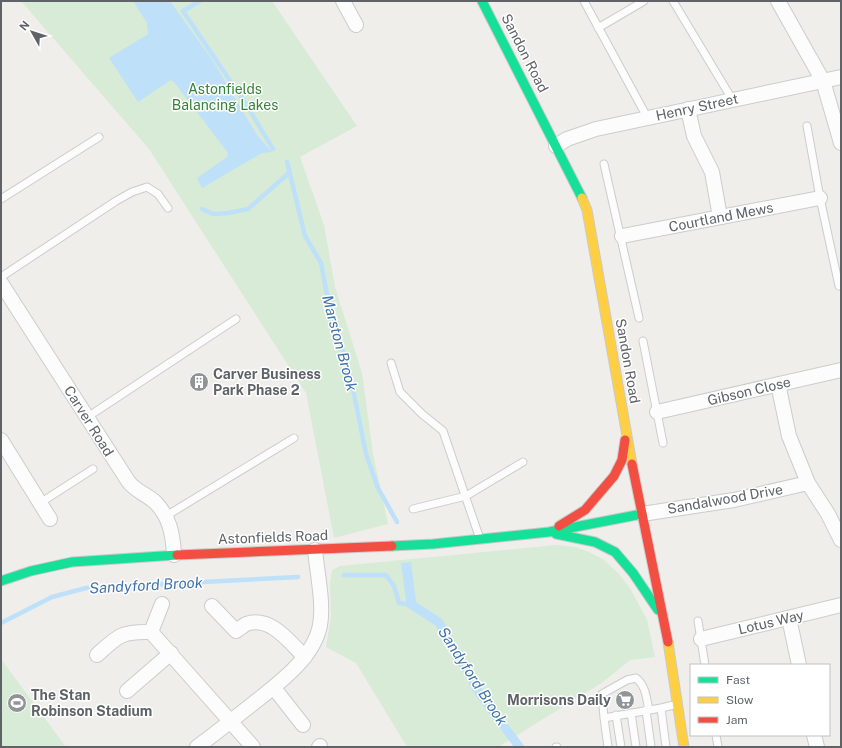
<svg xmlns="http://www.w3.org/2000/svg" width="842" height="748" viewBox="0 0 842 748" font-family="'Public Sans',sans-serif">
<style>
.green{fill:#d8ebd6}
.water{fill:#bfe0f9}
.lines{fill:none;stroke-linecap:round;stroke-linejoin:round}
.stream{stroke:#bfe0f9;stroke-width:4.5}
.lane-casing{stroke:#cbcccc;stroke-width:9}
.street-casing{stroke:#cbcccc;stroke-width:16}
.fast-casing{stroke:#cacacb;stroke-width:11}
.slow-casing{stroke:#cacacb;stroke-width:11}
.jam-casing{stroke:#cacacb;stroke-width:11}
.lane{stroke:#fdfcfc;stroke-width:7}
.street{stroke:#fdfcfc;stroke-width:14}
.fast{stroke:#16e098;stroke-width:9}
.slow{stroke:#ffcf43;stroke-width:9}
.jam{stroke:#f24e42;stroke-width:9}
.labels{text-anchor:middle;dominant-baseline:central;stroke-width:3;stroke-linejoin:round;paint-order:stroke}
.street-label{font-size:14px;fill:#5f6368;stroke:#fff}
.park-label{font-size:14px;fill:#348238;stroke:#fff}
.poi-label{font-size:14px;font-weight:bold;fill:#5f6368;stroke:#fff;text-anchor:start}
.water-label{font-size:15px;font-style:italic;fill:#4174aa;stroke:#fff}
</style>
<rect width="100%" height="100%" fill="#efeeea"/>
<!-- green -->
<path class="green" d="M 21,1 L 272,1 L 357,126 L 300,157 L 324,225 L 335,287 L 362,373 L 373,454 L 388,524 L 334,538 L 306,393 L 149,149 Z
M 556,545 L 576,547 L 591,553 L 604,560 L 618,573 L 630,588 L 647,620 L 655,657 L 630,660 L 603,682 L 498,747 L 407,747 L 356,663 L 326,647 L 331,617 L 330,583 L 332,570 L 340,566 Z
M 1,659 L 66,747 L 1,747 Z"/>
<!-- water -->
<path class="water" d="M 133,1 L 170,1 L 213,61 L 257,135 L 272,152 L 262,153 L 202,188 L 197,178 L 227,157 L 228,153 L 174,82 L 171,80 L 138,102 L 109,58 L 148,34 L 147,23 Z
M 411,562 L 416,602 L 442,619 L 484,692 L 525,747 L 514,747 L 476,696 L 436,626 L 407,607 L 401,563 Z"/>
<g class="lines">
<!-- stream -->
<path class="stream" d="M 200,1 L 183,11 L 247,106 L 273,149
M 287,162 L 305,236 L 321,263 L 328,300 L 352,384 L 366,454 L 378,488 L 397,522
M 202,209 L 213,214 L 228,213 L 248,209 L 290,172
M 344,575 L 386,575 L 394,586 L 399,603 L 412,605
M 1,623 L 52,597 L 86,588 L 298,577"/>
<!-- lane casing -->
<g class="lane-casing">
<path id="lane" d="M 584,1 L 647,117
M 673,1 L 732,99
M 598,28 L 644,1
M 807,126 L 820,198 L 839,286
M 604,164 L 639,318
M 1,199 L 99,137
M 1,277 L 116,201 L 132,192 L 147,187 L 158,194 L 168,208
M 643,341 L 663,443
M 391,363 L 400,392 L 422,414 L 443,431 L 480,539
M 86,418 L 236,319
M 40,503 L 93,469
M 413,509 L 466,496 L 523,462
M 166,516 L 294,438
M 698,621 L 705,665
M 646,710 L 651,747
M 631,713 L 636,747
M 616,715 L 621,747
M 604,718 L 602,694 L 627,680 L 636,678 C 646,686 646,697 649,710
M 716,735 L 718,747
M 556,747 L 557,747
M 608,747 L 604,718 L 661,708
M 666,747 L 661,708 L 678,704"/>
</g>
<!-- street casing -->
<g class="street-casing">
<path id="street" d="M 343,1 L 356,25
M 778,1 L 823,81 L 841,143
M 688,109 L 694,136 L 712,172 L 720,217
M 556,146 L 567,139 L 596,129 L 841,77
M 622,236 L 820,198
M 1,283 L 128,481 C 135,491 146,494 155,502 C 170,517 173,535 174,555
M 778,384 L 789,436 L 808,483 L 828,514 L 841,540
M 657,412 L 841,370
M 1,440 L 50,519
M 642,514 L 734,500 L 808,483
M 212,606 L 236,631 C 239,629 243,626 246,624 C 271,615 290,643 305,657
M 789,618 L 799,665
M 151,632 L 162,604
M 701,639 L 841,605
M 97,655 C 118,636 121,631 151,632 L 253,747
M 274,688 L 303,725
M 127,691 L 171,653
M 814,735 L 817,747
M 197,747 C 215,734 232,720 250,706 C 275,686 314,659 320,625 C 324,604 317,572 315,550
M 319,747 L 320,746"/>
</g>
<!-- fast casing -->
<g class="fast-casing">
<path id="fast" d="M 482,1 L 582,198
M 556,534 L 595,542 L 615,552 L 633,573 L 658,610
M 392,546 L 433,544 L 549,532 L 642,514
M 1,581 L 31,571 L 72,562 L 177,555"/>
</g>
<!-- slow casing -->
<g class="slow-casing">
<path id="slow" d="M 582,198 L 587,210 L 632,464
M 668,642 L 684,747"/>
</g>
<!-- jam casing -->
<g class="jam-casing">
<path id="jam" d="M 632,464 L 668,642
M 559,526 L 585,510 L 614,476 L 622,460 L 625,440
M 177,555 L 392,546"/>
</g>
<!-- lane -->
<use href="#lane" class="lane"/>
<!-- street -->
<use href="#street" class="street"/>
<!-- fast -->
<use href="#fast" class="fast"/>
<!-- slow -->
<use href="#slow" class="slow"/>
<!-- jam -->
<use href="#jam" class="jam"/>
</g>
<!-- icons -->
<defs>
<g id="building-disc" transform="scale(1)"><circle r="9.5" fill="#919496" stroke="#fff"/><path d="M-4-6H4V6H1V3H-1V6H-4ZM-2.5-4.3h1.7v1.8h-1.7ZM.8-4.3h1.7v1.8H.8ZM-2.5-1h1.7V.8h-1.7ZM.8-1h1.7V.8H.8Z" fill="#fff"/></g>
<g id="supermarket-disc" transform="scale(1)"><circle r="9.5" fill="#919496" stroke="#fff"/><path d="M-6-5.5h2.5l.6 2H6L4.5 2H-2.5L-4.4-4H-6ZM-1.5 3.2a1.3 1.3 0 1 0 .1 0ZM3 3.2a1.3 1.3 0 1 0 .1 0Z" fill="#fff"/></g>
<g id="stadium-disc" transform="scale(1)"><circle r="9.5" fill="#919496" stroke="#fff"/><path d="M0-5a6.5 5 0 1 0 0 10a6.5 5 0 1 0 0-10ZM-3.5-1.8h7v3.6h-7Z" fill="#fff"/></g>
</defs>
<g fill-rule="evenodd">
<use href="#building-disc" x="199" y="382"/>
<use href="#supermarket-disc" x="625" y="700"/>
<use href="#stadium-disc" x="17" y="703"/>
</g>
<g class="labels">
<!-- street labels -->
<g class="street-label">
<text transform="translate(525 53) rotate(63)">Sandon Road</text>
<text transform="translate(697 107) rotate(-12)">Henry Street</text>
<text transform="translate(721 217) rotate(-11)">Courtland Mews</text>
<text transform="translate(628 361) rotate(80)">Sandon Road</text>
<text transform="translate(749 391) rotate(-13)">Gibson Close</text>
<text transform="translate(89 421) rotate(58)">Carver Road</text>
<text transform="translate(725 499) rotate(-10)">Sandalwood Drive</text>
<text transform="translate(273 537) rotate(-2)">Astonfields Road</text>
<text transform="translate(771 622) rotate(-13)">Lotus Way</text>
</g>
<!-- park labels -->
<g class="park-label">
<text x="225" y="89">Astonfields<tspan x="225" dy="16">Balancing Lakes</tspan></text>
</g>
<!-- poi labels -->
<g class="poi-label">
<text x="213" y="374">Carver Business<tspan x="213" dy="16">Park Phase 2</tspan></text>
<text x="31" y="695">The Stan<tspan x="31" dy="16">Robinson Stadium</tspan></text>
<text x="611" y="700" text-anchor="end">Morrisons Daily</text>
</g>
<!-- water labels -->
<g class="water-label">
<text transform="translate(340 343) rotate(75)">Marston Brook</text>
<text transform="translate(146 585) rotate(-3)">Sandyford Brook</text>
<text transform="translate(473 676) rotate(57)">Sandyford Brook</text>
</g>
</g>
<!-- border -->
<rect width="842" height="748" fill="none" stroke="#5f6368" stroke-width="4"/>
<!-- legend -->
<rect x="690" y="664" width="140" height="72" fill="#ffffff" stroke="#bfc1c3"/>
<rect x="698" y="677" width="20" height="6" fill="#16e098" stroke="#bfc1c3"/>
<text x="726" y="684" font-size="12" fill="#5f6368">Fast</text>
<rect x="698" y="697" width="20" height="6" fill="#ffcf43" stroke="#bfc1c3"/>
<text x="726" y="704" font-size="12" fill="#5f6368">Slow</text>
<rect x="698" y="717" width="20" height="6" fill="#f24e42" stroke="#bfc1c3"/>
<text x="726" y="724" font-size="12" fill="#5f6368">Jam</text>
<!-- north arrow -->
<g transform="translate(32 32) rotate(309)" stroke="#ffffff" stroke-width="3" paint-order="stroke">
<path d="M0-3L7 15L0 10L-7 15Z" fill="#5f6368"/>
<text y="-6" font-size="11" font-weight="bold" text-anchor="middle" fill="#5f6368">N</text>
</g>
</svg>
